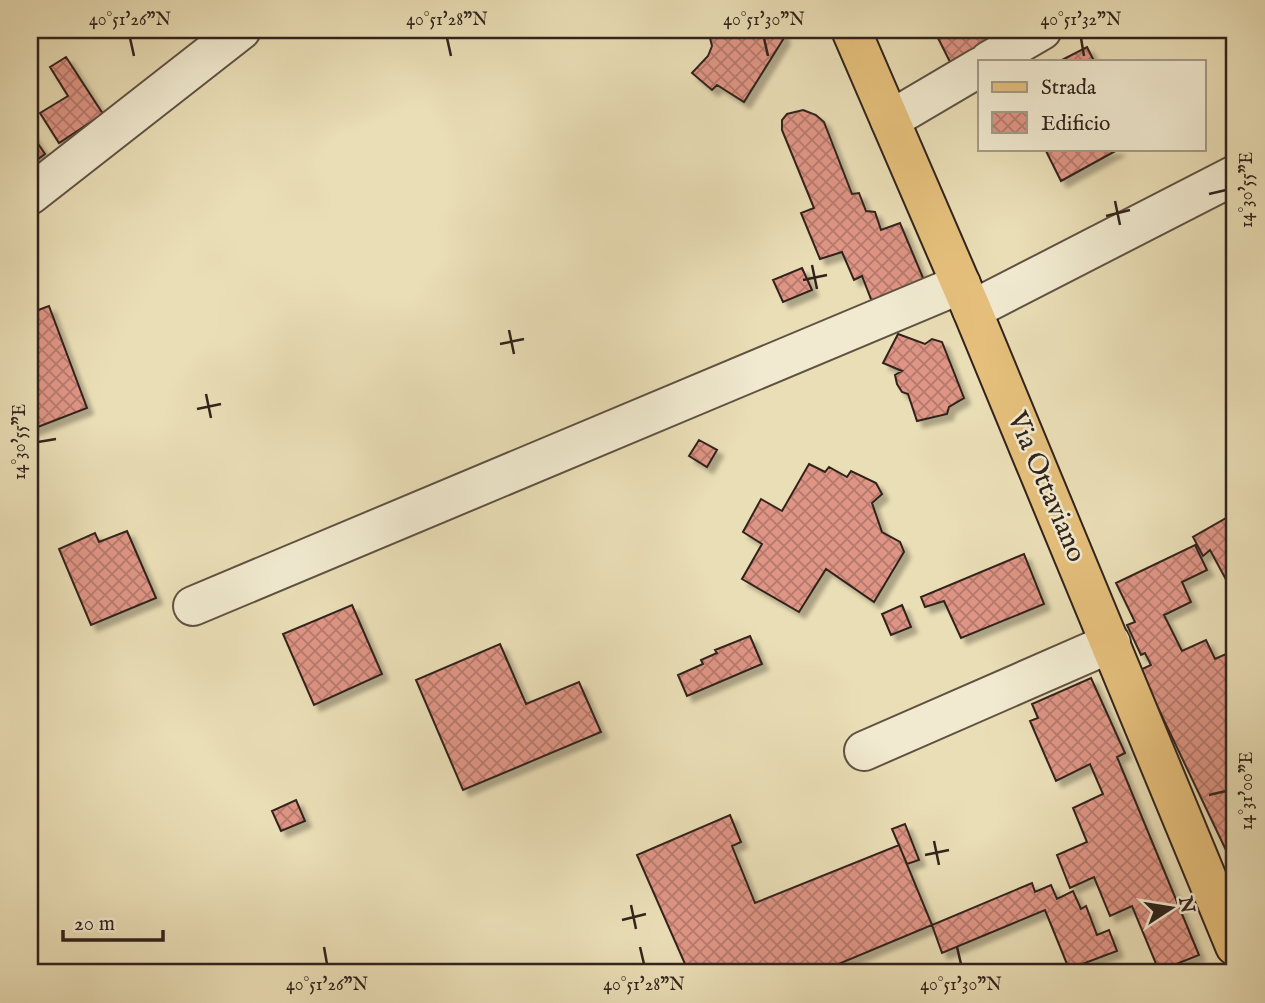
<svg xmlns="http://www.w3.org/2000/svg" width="1265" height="1003" viewBox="0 0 1265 1003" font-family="'IM FELL English',serif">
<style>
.building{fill:url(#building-cross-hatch);stroke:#31231c;stroke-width:2;filter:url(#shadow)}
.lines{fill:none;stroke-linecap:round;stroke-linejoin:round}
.minor-casing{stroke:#5f5242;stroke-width:42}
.major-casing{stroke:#31231c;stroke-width:42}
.minor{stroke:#f1ead0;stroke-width:38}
.major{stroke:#e5bf7b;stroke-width:38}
.ticks{fill:none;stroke:#31231c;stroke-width:2.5}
.labels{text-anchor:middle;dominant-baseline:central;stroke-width:5;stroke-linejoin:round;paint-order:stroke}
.street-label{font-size:28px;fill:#31231c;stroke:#f1ead0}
.neatline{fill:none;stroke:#31231c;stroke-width:2.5}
.ticks-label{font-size:18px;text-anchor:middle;fill:#31231c}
</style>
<defs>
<pattern id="building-cross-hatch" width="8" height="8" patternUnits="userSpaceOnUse" patternTransform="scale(1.75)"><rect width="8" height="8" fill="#df9585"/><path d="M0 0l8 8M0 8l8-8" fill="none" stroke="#b5796c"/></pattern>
<filter id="shadow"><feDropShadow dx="6" dy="6" stdDeviation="2" flood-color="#0004"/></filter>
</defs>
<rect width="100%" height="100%" fill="#eadeb6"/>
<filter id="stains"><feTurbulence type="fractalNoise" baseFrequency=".00286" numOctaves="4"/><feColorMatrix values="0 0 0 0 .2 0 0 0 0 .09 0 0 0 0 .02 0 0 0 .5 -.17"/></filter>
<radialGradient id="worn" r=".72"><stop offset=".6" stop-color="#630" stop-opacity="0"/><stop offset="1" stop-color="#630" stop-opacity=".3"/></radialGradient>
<!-- building -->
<path class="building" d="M 708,30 L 781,30 L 784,38 L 744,102 L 717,85 L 712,90 L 692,73 L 708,56 L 712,46 Z
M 934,30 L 1032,30 L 955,72 Z
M 1087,47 L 1094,61 L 1060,61 Z
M 66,57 L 103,114 L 59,143 L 40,113 L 68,96 L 50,67 Z
M 803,110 L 816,115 L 824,122 L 852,194 L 859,193 L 866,211 L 875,212 L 881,230 L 900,223 L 926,285 L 874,307 L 862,276 L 854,280 L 842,252 L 820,259 L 801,213 L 814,208 L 782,130 L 782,120 L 787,114 Z
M 30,132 L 45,154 L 30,165 Z
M 1045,149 L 1119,149 L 1061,181 Z
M 802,268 L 812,290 L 783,302 L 773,280 Z
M 49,306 L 87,408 L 30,430 L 30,313 Z
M 898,334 L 925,344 L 932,339 L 942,342 L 964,398 L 949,407 L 947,414 L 917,421 L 908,394 L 902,392 L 897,384 L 895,375 L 902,371 L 883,363 Z
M 699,440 L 717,450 L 707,467 L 689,456 Z
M 809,464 L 825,472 L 829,467 L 847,477 L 851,471 L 876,483 L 882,494 L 872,503 L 882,532 L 900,542 L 904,552 L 874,602 L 826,569 L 799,612 L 742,579 L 762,544 L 743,532 L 761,499 L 782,511 Z
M 1235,513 L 1235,596 L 1210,550 L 1203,556 L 1193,537 Z
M 127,531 L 156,598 L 91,625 L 59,549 L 95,533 L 99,542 Z
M 1195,545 L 1207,570 L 1182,582 L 1191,602 L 1164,615 L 1182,651 L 1206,640 L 1215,659 L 1235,650 L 1235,869 L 1140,670 L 1151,665 L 1145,653 L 1141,655 L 1127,625 L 1135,622 L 1116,583 Z
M 1024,554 L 1044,604 L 961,638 L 944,601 L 925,607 L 921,597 Z
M 352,605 L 382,674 L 314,705 L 283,634 Z
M 902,605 L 911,627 L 891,635 L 882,614 Z
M 750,636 L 762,664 L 687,696 L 678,675 L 703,664 L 701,660 L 717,653 L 715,650 Z
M 500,644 L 526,704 L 579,682 L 601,732 L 463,790 L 416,680 Z
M 1091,678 L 1125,753 L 1117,757 L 1199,955 L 1159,971 L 1132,906 L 1110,916 L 1094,877 L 1070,888 L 1057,855 L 1087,842 L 1073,808 L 1103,794 L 1090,764 L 1056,781 L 1030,721 L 1038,718 L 1032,704 Z
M 296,800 L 305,821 L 281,831 L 272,811 Z
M 730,815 L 741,842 L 732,846 L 755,903 L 899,845 L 932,925 L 817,973 L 689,973 L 637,855 Z
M 905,824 L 919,860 L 907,864 L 892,829 Z
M 1032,883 L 1035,892 L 1051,885 L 1057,899 L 1073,891 L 1081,909 L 1086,906 L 1097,935 L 1109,930 L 1117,951 L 1069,969 L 1045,910 L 942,953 L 932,925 Z"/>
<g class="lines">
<!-- minor casing -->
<g class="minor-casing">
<path id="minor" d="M 989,61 L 1042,30
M 890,120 L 980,67
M 30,195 L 241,30
M 972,310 L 1235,175
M 193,606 L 961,284
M 864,751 L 1111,643"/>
</g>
<!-- major casing -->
<g class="major-casing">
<path id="major" d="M 851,30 L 972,310 L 1235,946"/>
</g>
<!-- minor -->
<use href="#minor" class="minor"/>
<!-- major -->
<use href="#major" class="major"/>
</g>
<!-- ticks -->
<path class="ticks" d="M 130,38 L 134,56M 447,38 L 451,56M 764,38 L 768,56M 1081,38 L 1084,56M 1209,194 L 1226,190M 1115,201 L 1120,225M 1106,216 L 1130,210M 812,265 L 817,289M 803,280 L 827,275M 509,330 L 514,354M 500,344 L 524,339M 206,394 L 211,418M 197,409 L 221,404M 38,442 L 56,439M 1209,795 L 1226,791M 934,841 L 939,865M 925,855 L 949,850M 631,905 L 636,929M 622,920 L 646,914M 324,947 L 327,964M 640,947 L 644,964M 957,947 L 961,964"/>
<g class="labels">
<!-- street labels -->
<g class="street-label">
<text transform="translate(1046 487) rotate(67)">Via Ottaviano</text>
</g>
</g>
<!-- margin -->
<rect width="1265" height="1003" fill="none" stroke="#eadeb6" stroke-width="77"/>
<!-- legend -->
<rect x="978" y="60" width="228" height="91" fill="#f1ead0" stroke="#a49a88" stroke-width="2"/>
<rect x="992" y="82" width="35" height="10" fill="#e5bf7b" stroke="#a49a88" stroke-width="2"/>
<text x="1041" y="94" font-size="21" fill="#31231c">Strada</text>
<rect x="992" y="112" width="35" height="21" fill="url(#building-cross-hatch)" stroke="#a49a88" stroke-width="2"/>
<text x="1041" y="130" font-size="21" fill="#31231c">Edificio</text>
<!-- north arrow -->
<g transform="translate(1171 908) rotate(78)" stroke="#f1ead0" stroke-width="5" paint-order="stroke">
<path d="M0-5L12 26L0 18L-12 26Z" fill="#31231c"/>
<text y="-10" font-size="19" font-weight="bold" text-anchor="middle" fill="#31231c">N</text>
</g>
<!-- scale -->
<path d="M63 930v10h100v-10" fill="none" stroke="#31231c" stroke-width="3.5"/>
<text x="74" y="930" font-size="21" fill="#31231c" stroke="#f1ead0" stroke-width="5" paint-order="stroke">20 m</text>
<rect x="38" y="38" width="1188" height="926" class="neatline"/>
<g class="ticks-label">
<text x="130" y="25">40°51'26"N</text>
<text x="447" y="25">40°51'28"N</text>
<text x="764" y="25">40°51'30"N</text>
<text x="1081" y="25">40°51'32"N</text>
<text transform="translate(1246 190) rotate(-90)" y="6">14°30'55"E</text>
<text transform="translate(19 442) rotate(-90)" y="6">14°30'55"E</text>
<text transform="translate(1246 791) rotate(-90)" y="6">14°31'00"E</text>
<text x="327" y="990">40°51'26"N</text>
<text x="644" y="990">40°51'28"N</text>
<text x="961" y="990">40°51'30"N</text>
</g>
<rect width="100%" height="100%" filter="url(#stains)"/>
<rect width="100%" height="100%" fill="url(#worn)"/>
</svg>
